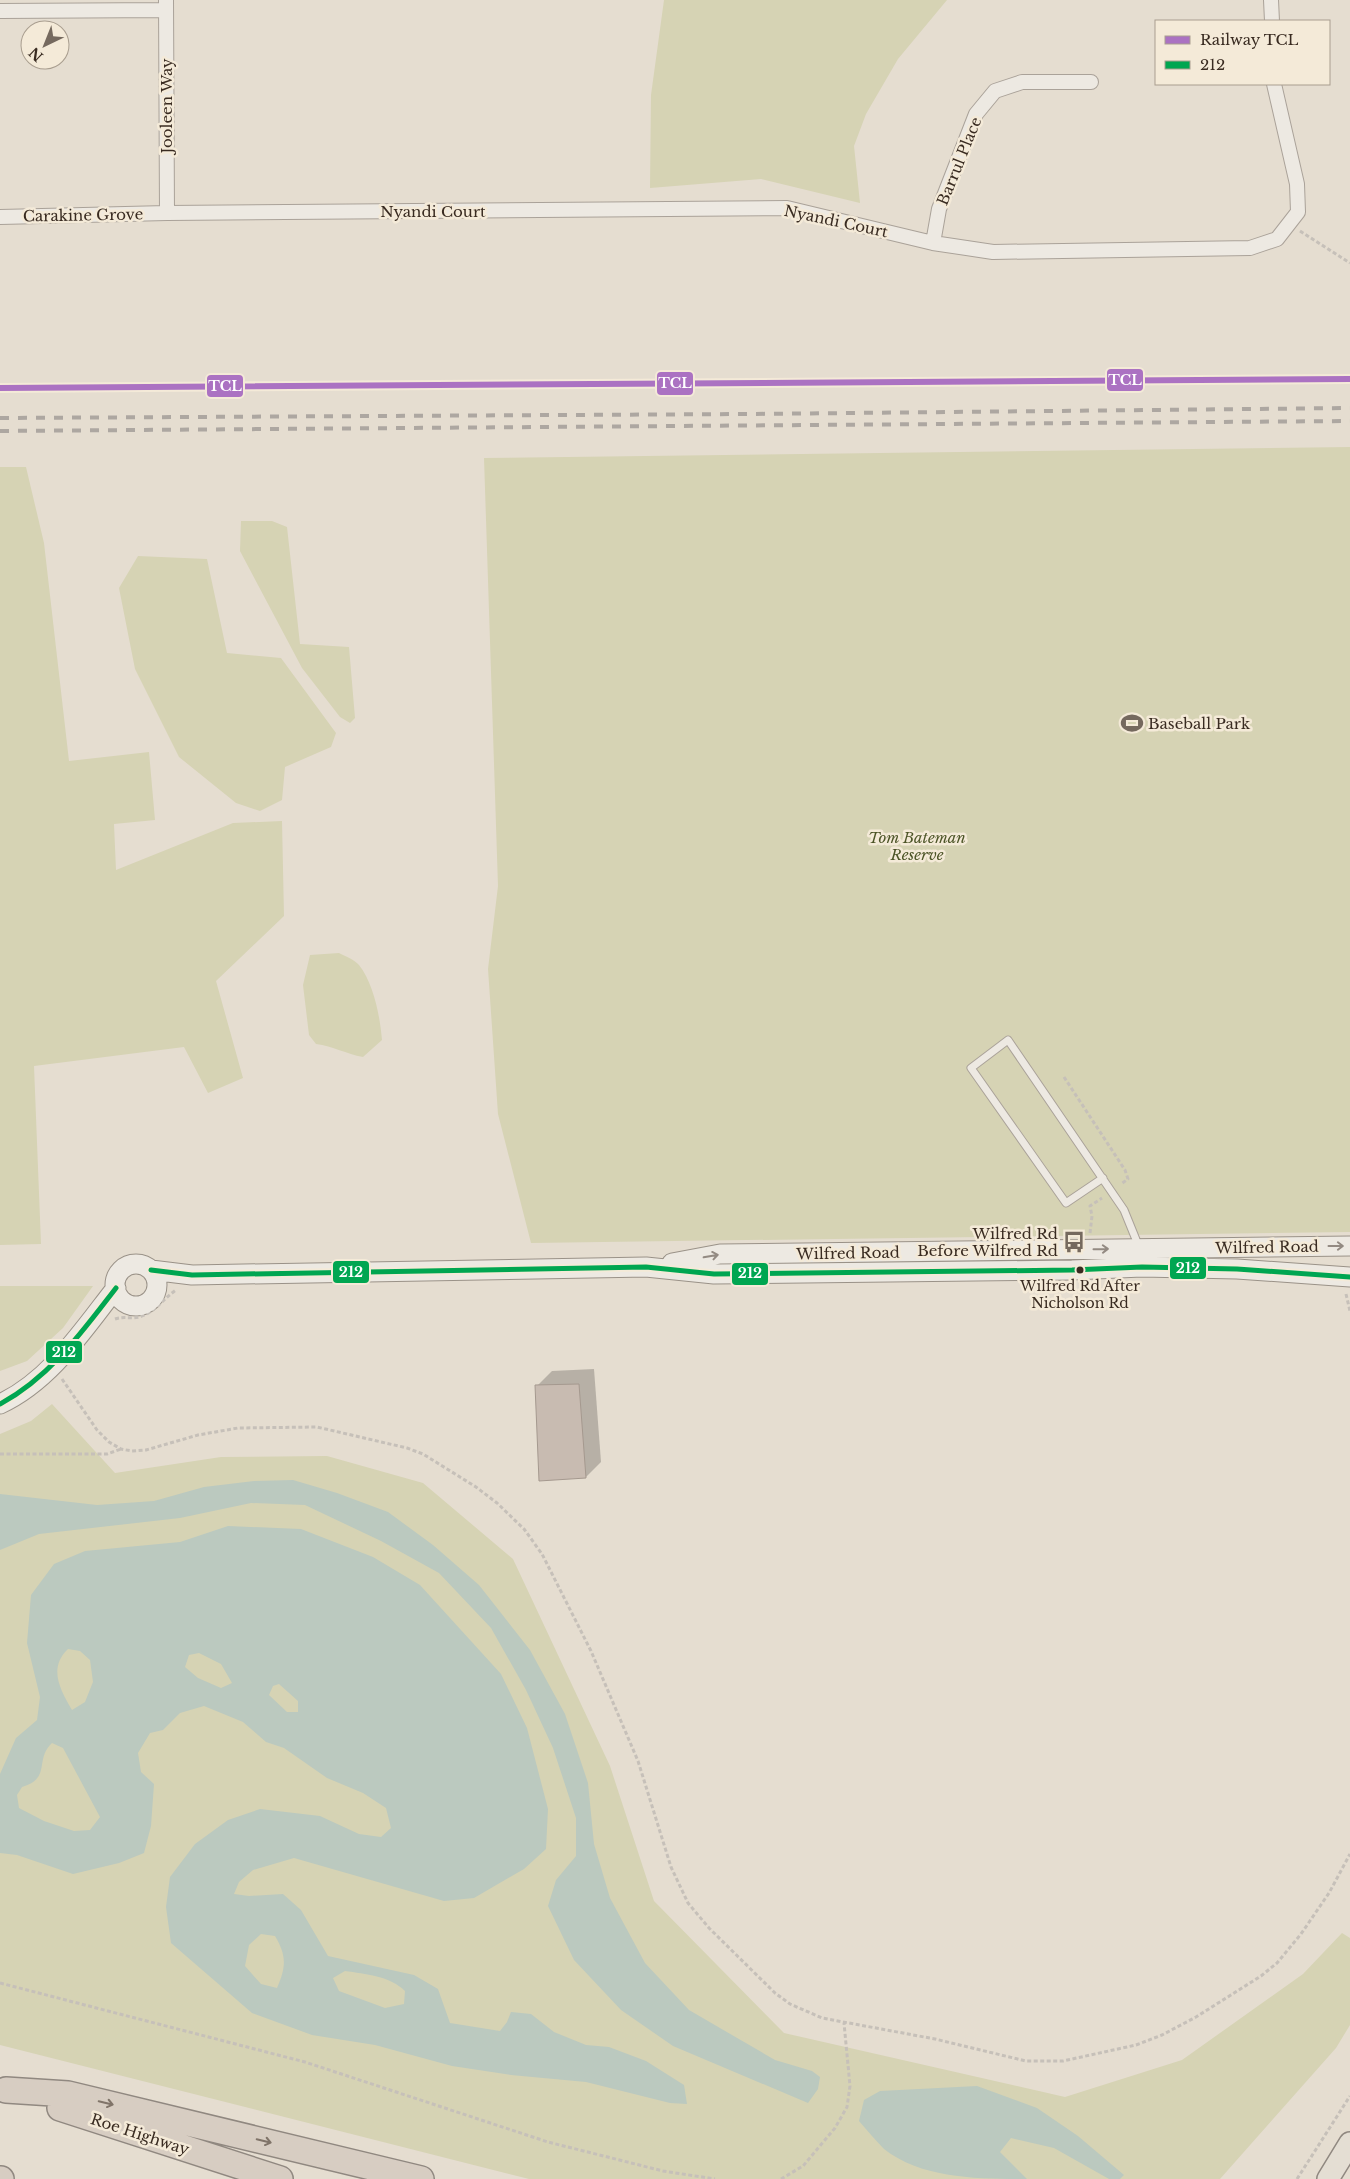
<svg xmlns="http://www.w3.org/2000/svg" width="1350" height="2179" viewBox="0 0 1350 2179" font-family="'Libre Baskerville',serif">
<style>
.green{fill:#d6d3b4}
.water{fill:#bbc9bf;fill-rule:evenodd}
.shadow{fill:#0003}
.building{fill:#c8bbb1;stroke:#a5998f}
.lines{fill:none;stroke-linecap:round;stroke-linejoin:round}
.lane-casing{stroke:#aaa299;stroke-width:9}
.street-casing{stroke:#aaa299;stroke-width:16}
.secondary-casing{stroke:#9a9288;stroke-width:21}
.primary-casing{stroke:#908880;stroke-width:24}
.highway-casing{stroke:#908880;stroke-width:28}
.path{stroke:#c6c0b9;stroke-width:3;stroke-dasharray:4 2.5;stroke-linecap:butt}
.lane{stroke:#ede9e2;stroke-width:7}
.street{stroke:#ede9e2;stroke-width:14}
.secondary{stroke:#ede9e2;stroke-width:19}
.primary{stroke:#e4ded3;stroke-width:21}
.highway{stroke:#d7cdc2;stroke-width:25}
.rail{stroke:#ada7a1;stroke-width:4;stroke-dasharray:9 9;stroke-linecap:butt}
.bus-1-casing{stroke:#f4ead8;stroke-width:9}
.bus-1{stroke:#00a651;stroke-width:5}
.rail-1-casing{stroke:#f4ead8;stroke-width:10}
.rail-1{stroke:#ab72c2;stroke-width:6}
.oneway{stroke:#938a82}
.oneway2{stroke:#807469}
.bus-dot{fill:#392b21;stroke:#f4ead8;stroke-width:2}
.labels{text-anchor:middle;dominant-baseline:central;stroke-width:5;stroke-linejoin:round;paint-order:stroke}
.bus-label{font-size:14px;fill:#392b21;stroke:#f4ead8}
.street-label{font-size:15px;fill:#392b21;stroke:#f4ead8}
.poi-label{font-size:15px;fill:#392b21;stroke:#f4ead8;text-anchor:start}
.park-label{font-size:15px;font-style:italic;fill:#4d5528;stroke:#f4ead8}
.line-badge{stroke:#f4ead8;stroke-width:2}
.badge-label{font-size:14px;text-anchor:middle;font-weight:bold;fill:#fff}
</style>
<rect width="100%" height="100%" fill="#e5ddd0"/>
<!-- green -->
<path class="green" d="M 664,0 L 947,0 L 898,59 L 866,114 L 854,146 L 860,203 L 761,179 L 650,188 L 651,95 Z
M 1350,447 L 1350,1232 L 531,1243 L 498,1114 L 488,969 L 498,886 L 484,458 Z
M 0,467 L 26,467 L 44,543 L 69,761 L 149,752 L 155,820 L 114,824 L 116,870 L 233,823 L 282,821 L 284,916 L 216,981 L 243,1078 L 208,1093 L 184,1047 L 34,1066 L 41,1244 L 0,1245 Z
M 241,521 L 272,521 L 287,527 L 300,644 L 349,647 L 355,718 L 350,723 L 340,717 L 302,668 L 240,551 Z
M 138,556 L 207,559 L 227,653 L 281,658 L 336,733 L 331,747 L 285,767 L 282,800 L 260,811 L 236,803 L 179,757 L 135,669 L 119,588 Z
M 339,953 C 345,956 355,960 359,965 C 374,984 380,1017 382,1040 L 363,1057 C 346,1054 333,1046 316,1044 L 309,1035 L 303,985 L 310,955 Z
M 0,1286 L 93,1286 L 63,1328 L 27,1361 L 0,1371 Z
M 52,1404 L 115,1473 L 221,1457 L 327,1456 L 423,1483 L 513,1559 L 610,1766 L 654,1901 L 784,2033 L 1065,2097 L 1182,2060 L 1303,1974 L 1342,1933 L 1350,1938 L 1350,2025 L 1336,2048 L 1220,2179 L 529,2179 L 0,2045 L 0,1434 L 31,1421 Z"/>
<!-- water -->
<path class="water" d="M 293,1480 L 337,1493 L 388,1512 L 433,1545 L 479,1585 L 530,1650 L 565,1714 L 588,1783 L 594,1844 L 610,1898 L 645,1963 L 689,2010 L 775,2060 L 812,2071 L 820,2077 L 818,2089 L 808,2103 L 673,2046 L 621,2010 L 574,1960 L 548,1906 L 556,1880 L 576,1856 L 576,1818 L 553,1748 L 526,1690 L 491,1628 L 439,1573 L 381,1541 L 305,1505 L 251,1503 L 180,1518 L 39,1534 L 0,1550 L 0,1494 L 97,1505 L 154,1501 L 204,1487 L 254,1481 Z
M 228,1526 L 301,1529 L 373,1557 L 420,1585 L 501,1674 L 527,1728 L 548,1809 L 546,1849 L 524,1869 L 474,1898 L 444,1901 L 294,1858 L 253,1870 L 239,1882 L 234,1894 L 249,1896 L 283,1894 L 301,1910 L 328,1956 L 414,1975 L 438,1989 L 450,2023 L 500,2031 L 507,2022 L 511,2012 L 531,2014 L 554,2032 L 586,2045 L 609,2047 L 646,2061 L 684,2085 L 687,2104 L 670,2103 L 586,2082 L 511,2075 L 452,2066 L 375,2045 L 312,2035 L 252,2013 L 171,1943 L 166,1907 L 170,1877 L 195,1844 L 228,1820 L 260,1809 L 320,1816 L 359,1834 L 381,1837 L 391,1828 L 386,1808 L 363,1793 L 327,1778 L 284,1748 L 266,1742 L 243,1722 L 204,1706 L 180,1713 L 163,1730 L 150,1733 L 138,1753 L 141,1772 L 154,1784 L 151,1826 L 144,1853 L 119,1863 L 73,1874 L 17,1855 L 0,1853 L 0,1774 L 16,1738 L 37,1720 L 40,1697 L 27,1643 L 31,1595 L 54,1564 L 85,1551 L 180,1542 ZM 68,1649 L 80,1651 L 90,1660 L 93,1682 L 85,1702 L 72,1710 C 60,1689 48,1668 68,1649 ZM 199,1653 L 221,1664 L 232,1683 L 221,1688 L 198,1678 L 185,1667 L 189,1655 ZM 279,1684 L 298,1701 L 298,1712 L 287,1712 L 269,1695 L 273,1686 ZM 52,1743 L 63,1748 L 100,1817 L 90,1830 L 74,1831 L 44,1821 L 19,1808 L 17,1795 L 22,1787 C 52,1778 34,1760 52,1743 ZM 261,1934 L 275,1936 C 287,1956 286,1967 277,1988 L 261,1984 L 245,1966 L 249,1945 ZM 345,1971 C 365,1974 390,1976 405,1991 L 404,2004 L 385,2008 L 339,1991 L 333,1978 Z
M 977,2086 L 1037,2108 L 1078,2136 L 1124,2175 L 1120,2179 L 1109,2179 L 1054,2148 L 1011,2138 L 1000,2152 L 1027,2179 C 979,2179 922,2179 884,2149 C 875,2140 867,2130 859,2121 L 864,2100 L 880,2091 Z"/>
<!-- shadow -->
<path class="shadow" d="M 594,1369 L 601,1462 L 586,1477 L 537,1386 L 552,1371 Z"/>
<!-- building -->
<path class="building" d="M 579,1384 L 586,1478 L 539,1481 L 535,1385 Z"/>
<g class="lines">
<!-- lane casing -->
<g class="lane-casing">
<path id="lane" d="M 1103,1178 L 1066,1203 L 971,1068 L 1008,1040 L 1124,1210 L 1139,1247"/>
</g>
<!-- street casing -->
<g class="street-casing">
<path id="street" d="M 166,0 L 167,213
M 1271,0 L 1272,21
M 0,11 L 166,10
M 0,217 L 167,213 L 787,208 L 933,243 L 993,252 L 1250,248 L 1277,239 L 1298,212 L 1297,184 L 1274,84
M 933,243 L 939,209 L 976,114 L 995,91 L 1022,82 L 1091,82"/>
</g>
<!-- secondary casing -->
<g class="secondary-casing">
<path id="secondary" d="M 672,1263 L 720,1254 L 1350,1246
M115 1285a21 21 0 1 1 42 0a21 21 0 1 1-42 0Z
M 151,1270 L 192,1275 L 646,1267 L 714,1274 L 1072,1270 L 1142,1267 L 1237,1269 L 1350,1277
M 0,1404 C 50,1381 83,1330 116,1288"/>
</g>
<!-- primary casing -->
<g class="primary-casing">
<path id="primary" d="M 1328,2179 L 1350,2143"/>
</g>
<!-- highway casing -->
<g class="highway-casing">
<path id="highway" d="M 6,2090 L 68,2094 L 421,2179
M 60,2108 L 280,2179
M 0,2179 L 1,2179"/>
</g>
<!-- path -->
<path class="path" d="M 1300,231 L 1350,263
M 1064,1077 L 1125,1170 L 1128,1179 L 1121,1184
M 1090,1233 L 1092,1216 L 1090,1206 L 1102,1198
M 1346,1294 L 1350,1311
M 115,1319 C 124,1316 131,1319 139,1317 C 154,1313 163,1299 176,1290
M 62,1379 L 97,1430 L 109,1442 L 121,1449 L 132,1451 L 146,1450 L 198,1435 L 238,1428 L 317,1427 L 407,1448 L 423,1454 L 476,1487 L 497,1503 L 524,1529 L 542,1554 L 591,1651 L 638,1761 L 671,1867 L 688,1903 L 709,1928 L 775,1993 L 790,2004 L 822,2018 L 935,2039 L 1026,2061 L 1063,2061 L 1136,2045 L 1162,2035 L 1196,2017 L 1261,1976 L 1277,1963 L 1301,1934 L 1329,1893 L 1350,1854
M 0,1454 L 107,1454 L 121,1449
M 0,1983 L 305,2062 L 548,2142 L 663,2171 L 715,2179
M 781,2179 L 803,2166 L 835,2128 L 847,2107 L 850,2086 L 844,2023
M 1297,2179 L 1350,2096"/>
<!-- lane -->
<use href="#lane" class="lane"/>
<!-- street -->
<use href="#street" class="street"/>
<!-- secondary -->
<use href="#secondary" class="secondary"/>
<!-- primary -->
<use href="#primary" class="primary"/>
<!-- highway -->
<use href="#highway" class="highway"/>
<!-- rail -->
<path class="rail" d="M 0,418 L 750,414 L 1350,408
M 0,431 L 1350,421"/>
<!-- bus-1 casing -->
<g class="bus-1-casing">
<path id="bus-1" d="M 151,1270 L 192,1275 L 646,1267 L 714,1274 L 1072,1270 L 1142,1267 L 1237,1269 L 1350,1277
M 0,1404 C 50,1377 82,1332 116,1288"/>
</g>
<!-- bus-1 -->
<use href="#bus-1" class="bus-1"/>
<!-- rail-1 casing -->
<g class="rail-1-casing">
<path id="rail-1" d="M 0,388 L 1350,379"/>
</g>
<!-- rail-1 -->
<use href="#rail-1" class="rail-1"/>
</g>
<!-- one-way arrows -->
<defs><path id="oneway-shaft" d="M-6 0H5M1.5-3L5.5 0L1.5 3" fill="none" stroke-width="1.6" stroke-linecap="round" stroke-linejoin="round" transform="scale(1.25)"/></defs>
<g class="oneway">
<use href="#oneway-shaft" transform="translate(1336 1246)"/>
<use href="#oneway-shaft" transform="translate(1101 1249) rotate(-1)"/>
<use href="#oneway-shaft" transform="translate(711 1256) rotate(-10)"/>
</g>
<g class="oneway2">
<use href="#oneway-shaft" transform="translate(106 2103) rotate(13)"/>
<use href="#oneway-shaft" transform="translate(264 2141) rotate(13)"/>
</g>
<!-- icons -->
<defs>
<g id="stadium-bare" transform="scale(1.725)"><path d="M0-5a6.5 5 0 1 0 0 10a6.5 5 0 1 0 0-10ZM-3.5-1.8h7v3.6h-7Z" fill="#75695e" stroke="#f4ead8" stroke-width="2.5" paint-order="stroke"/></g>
<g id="bus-bare" transform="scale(1.725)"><path d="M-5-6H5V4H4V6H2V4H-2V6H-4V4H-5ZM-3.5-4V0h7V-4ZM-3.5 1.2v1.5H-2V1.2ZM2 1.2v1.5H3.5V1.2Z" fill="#75695e" stroke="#f4ead8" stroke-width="2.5" paint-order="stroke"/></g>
</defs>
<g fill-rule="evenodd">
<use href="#stadium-bare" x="1132" y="723"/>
<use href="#bus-bare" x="1074" y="1242"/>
</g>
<!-- markers -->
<circle class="bus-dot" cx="1080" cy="1270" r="4.5"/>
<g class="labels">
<!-- bus labels -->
<g class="bus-label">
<text x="1080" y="1286">Wilfred Rd After<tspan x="1080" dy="17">Nicholson Rd</tspan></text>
</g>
<!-- street labels -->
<g class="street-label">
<text transform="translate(166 106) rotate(-90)">Jooleen Way</text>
<text transform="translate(959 161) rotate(-68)">Barrul Place</text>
<text x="433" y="211">Nyandi Court</text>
<text transform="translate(83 215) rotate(-1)">Carakine Grove</text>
<text transform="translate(836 221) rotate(12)">Nyandi Court</text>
<text transform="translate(1267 1247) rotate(-1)">Wilfred Road</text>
<text transform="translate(848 1253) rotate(-1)">Wilfred Road</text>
<text transform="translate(140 2134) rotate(18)">Roe Highway</text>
</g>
<!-- poi labels -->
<g class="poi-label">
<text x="1148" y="723">Baseball Park</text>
<text x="1058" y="1233" text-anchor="end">Wilfred Rd<tspan x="1058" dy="17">Before Wilfred Rd</tspan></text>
</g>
<!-- park labels -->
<g class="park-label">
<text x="917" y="837">Tom Bateman<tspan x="917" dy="17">Reserve</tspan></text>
</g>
</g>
<g class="line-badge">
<rect x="1106" y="368" width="38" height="24" rx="5" fill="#ab72c2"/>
<rect x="656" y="371" width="38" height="25" rx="5" fill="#ab72c2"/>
<rect x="206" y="374" width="38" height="24" rx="5" fill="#ab72c2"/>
<rect x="1169" y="1256" width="38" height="24" rx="5" fill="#00a651"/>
<rect x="332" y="1260" width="38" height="24" rx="5" fill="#00a651"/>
<rect x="731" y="1262" width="38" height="24" rx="5" fill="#00a651"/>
<rect x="45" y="1340" width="38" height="24" rx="5" fill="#00a651"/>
</g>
<g class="badge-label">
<text x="1125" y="385">TCL</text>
<text x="675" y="388">TCL</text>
<text x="225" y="391">TCL</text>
<text x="1188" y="1273">212</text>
<text x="351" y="1277">212</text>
<text x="750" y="1278">212</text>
<text x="64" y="1357">212</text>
</g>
<!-- legend -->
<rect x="1155" y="20" width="175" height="65" fill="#f4ead8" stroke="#a99e8f"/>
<rect x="1165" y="36" width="25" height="8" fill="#ab72c2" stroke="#a99e8f"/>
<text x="1200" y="45" font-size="15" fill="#392b21">Railway TCL</text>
<rect x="1165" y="61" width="25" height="8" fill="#00a651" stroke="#a99e8f"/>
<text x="1200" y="70" font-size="15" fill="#392b21">212</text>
<!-- north arrow -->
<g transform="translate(45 45) rotate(223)"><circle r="24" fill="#f4ead8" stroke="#a99e8f"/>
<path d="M0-4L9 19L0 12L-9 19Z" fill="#75695e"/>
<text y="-8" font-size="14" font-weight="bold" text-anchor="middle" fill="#392b21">N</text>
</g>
</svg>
